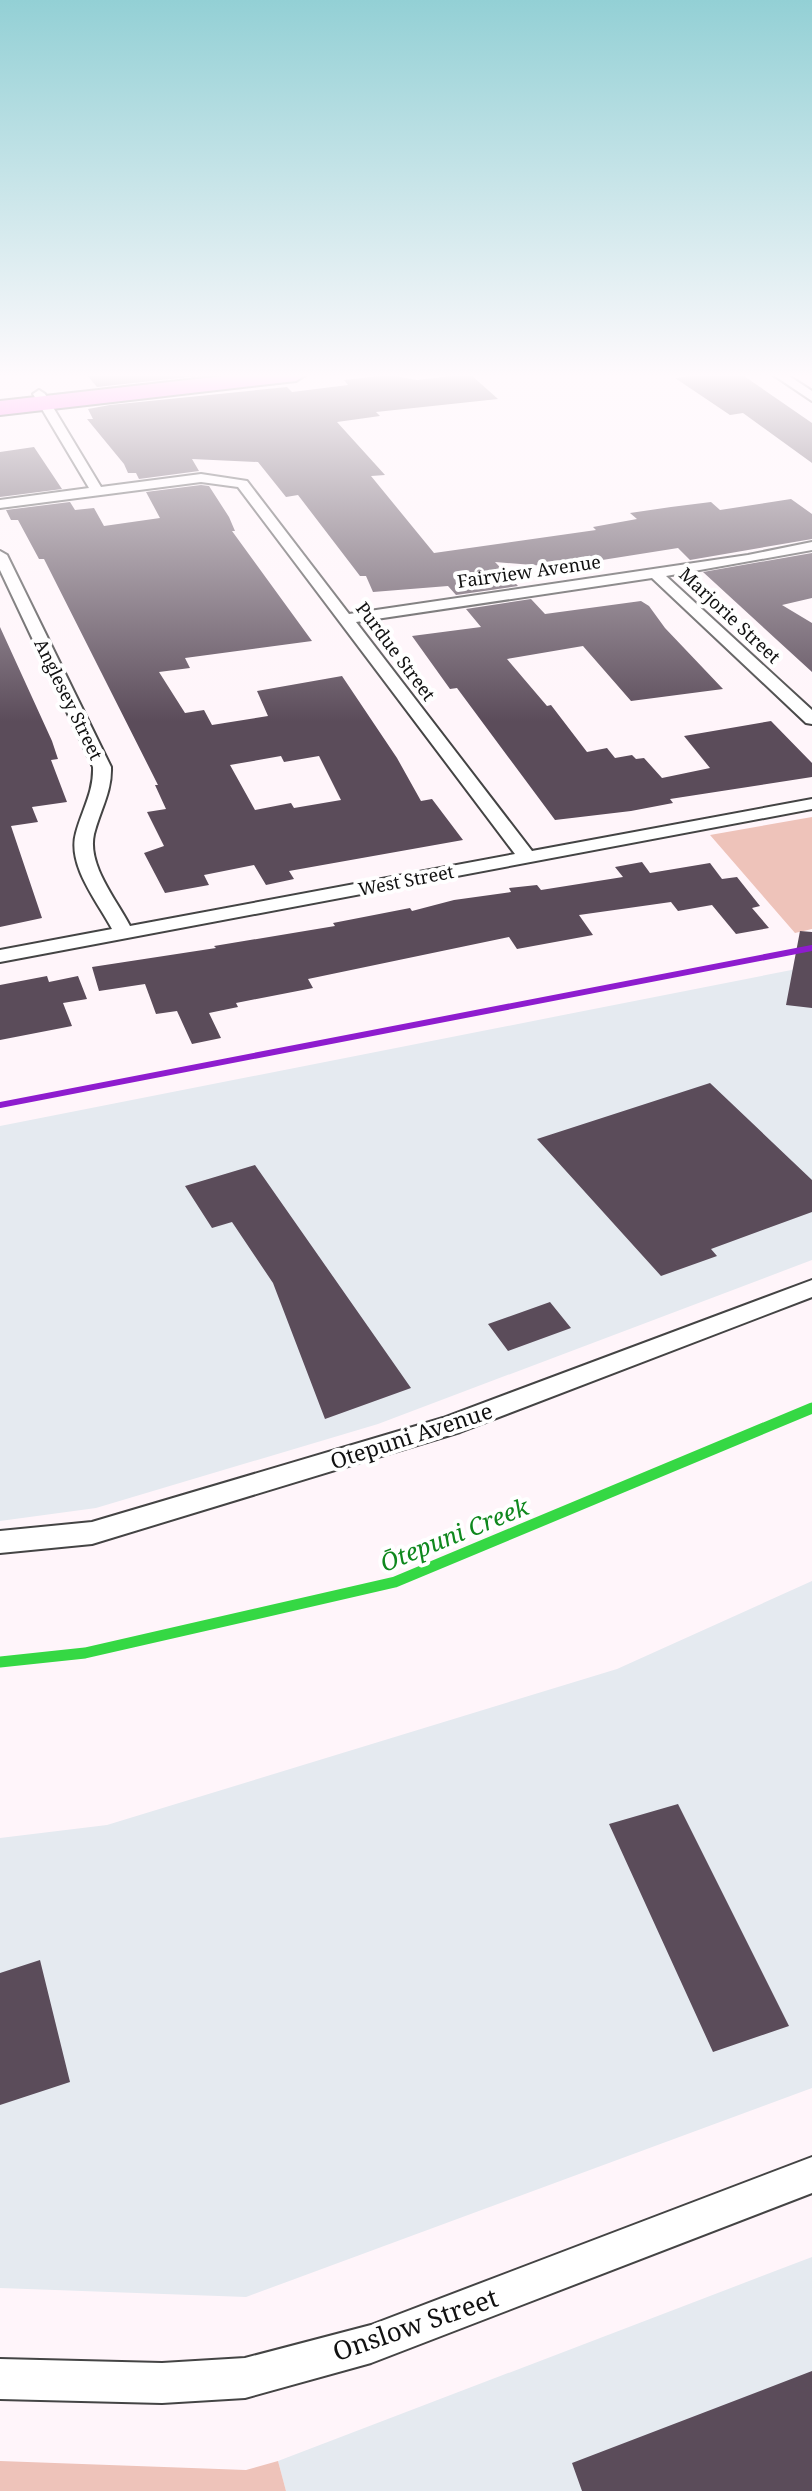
<svg xmlns="http://www.w3.org/2000/svg" width="812" height="2491" viewBox="0 0 812 2491" font-family="'Noto Serif',serif">
<style>
.industrial{fill:#e5eaf0}
.green{fill:#eec3ba}
.lines{fill:none;stroke-linecap:round;stroke-linejoin:round}
.stream{stroke:#35d844;stroke-width:11}
.building{fill:#5b4c5a;fill-rule:evenodd}
.street-casing{stroke:#444;stroke-width:4}
.highway-casing{stroke:#222;stroke-width:4}
.street{fill:#fff;fill-rule:evenodd}
.highway{fill:#ff53e6;fill-rule:evenodd}
.rail{stroke:#8e1cce;stroke-width:6}
.labels{text-anchor:middle;dominant-baseline:central;stroke-width:8;stroke-linejoin:round;paint-order:stroke}
.far-street-label{font-size:18px;fill:#111;stroke:#fff}
.street-label{font-size:22px;fill:#111;stroke:#fff}
.water-label{font-size:24px;font-style:italic;fill:#0f881e;stroke:#fff}
.near-street-label{font-size:26px;fill:#111;stroke:#fff}
</style>
<rect width="100%" height="100%" fill="#fff5fa"/>
<!-- industrial -->
<path class="industrial" d="M 812,966 L 812,1260 L 378,1424 L 96,1508 L 0,1521 L 0,1126 Z
M 812,1581 L 812,2088 L 246,2297 L 0,2288 L 0,1838 L 107,1825 L 617,1669 Z
M 812,2257 L 812,2491 L 286,2491 L 278,2461 Z"/>
<!-- green -->
<path class="green" d="M 812,817 L 812,929 L 795,933 L 710,835 Z
M 0,2461 L 246,2470 L 278,2461 L 286,2491 L 0,2491 Z"/>
<g class="lines">
<!-- stream -->
<path class="stream" d="M 0,1662 L 85,1653 L 395,1582 L 812,1408"/>
</g>
<!-- building -->
<path class="building" d="M 86,374 L 196,374 L 197,376 L 97,387 Z
M 470,374 L 498,399 L 376,412 L 380,416 L 337,422 L 385,475 L 371,476 L 434,553 L 596,530 L 593,527 L 637,519 L 630,513 L 671,507 L 711,502 L 720,510 L 791,499 L 812,514 L 812,539 L 690,560 L 678,548 L 558,567 L 495,562 L 518,586 L 456,595 L 448,586 L 373,592 L 366,576 L 360,576 L 298,495 L 286,497 L 258,462 L 192,459 L 199,471 L 139,479 L 136,473 L 128,473 L 124,464 L 87,419 L 93,419 L 88,409 L 110,405 L 287,387 L 292,392 L 348,385 L 344,380 L 389,375 L 417,380 Z
M 710,374 L 741,374 L 812,423 L 812,463 L 743,413 L 730,415 L 675,378 Z
M 34,447 L 62,489 L 0,497 L 0,452 Z
M 201,485 L 209,486 L 229,517 L 235,531 L 232,531 L 312,641 L 185,658 L 190,668 L 159,672 L 185,713 L 204,710 L 212,725 L 268,716 L 257,691 L 342,676 L 397,758 L 421,801 L 432,799 L 463,840 L 289,871 L 294,879 L 266,885 L 254,865 L 204,875 L 209,885 L 165,893 L 144,853 L 164,846 L 147,812 L 166,809 L 155,785 L 158,785 L 44,559 L 39,559 L 18,520 L 11,520 L 6,510 L 70,502 L 75,510 L 94,508 L 104,526 L 160,518 L 146,492 ZM 281,756 L 284,762 L 319,756 L 341,800 L 294,808 L 291,803 L 255,810 L 230,765 Z
M 812,553 L 812,598 L 782,605 L 812,623 L 812,672 L 703,572 Z
M 531,599 L 545,614 L 641,601 L 649,606 L 665,628 L 723,689 L 631,701 L 583,646 L 507,659 L 547,706 L 551,705 L 587,752 L 607,748 L 615,758 L 632,755 L 636,759 L 644,758 L 662,778 L 710,768 L 684,736 L 771,721 L 812,763 L 812,777 L 670,799 L 673,803 L 631,811 L 555,820 L 457,688 L 450,689 L 412,636 L 481,627 L 466,609 Z
M 0,627 L 52,741 L 58,759 L 51,760 L 67,802 L 32,807 L 38,822 L 11,826 L 42,918 L 0,927 Z
M 642,862 L 650,873 L 710,863 L 722,879 L 737,877 L 760,906 L 752,908 L 769,928 L 736,934 L 712,905 L 678,911 L 671,902 L 579,915 L 593,935 L 517,949 L 509,937 L 308,979 L 313,988 L 236,1003 L 238,1007 L 209,1013 L 221,1038 L 192,1044 L 177,1011 L 156,1014 L 145,984 L 99,991 L 92,967 L 216,948 L 214,946 L 335,926 L 333,923 L 410,908 L 412,911 L 454,900 L 511,892 L 509,888 L 537,885 L 541,890 L 623,877 L 615,867 Z
M 800,931 L 812,932 L 812,1008 L 786,1005 Z
M 47,976 L 49,982 L 78,976 L 87,999 L 63,1003 L 72,1026 L 0,1040 L 0,985 Z
M 710,1083 L 812,1180 L 812,1212 L 711,1249 L 717,1256 L 661,1276 L 537,1139 Z
M 255,1165 L 411,1388 L 325,1419 L 273,1283 L 232,1222 L 212,1228 L 185,1186 Z
M 550,1302 L 571,1328 L 508,1351 L 488,1324 Z
M 678,1804 L 789,2026 L 713,2052 L 609,1824 Z
M 40,1960 L 70,2082 L 0,2105 L 0,1973 Z
M 812,2371 L 812,2491 L 582,2491 L 572,2463 Z"/>
<g class="lines">
<!-- street casing -->
<g class="street-casing">
<path id="street" d="M 772,374 L 786,374 L 812,391 L 812,401 Z
M 39,390 L 45,394 L 101,487 L 201,474 L 247,481 L 349,614 L 748,555 L 812,542 L 812,550 L 666,576 L 812,710 L 812,724 L 806,723 L 652,578 L 356,622 L 532,851 L 812,799 L 812,809 L 0,962 L 0,950 L 112,929 C 97,901 67,865 76,833 C 82,810 94,792 93,767 L 0,570 L 0,551 L 7,555 L 111,767 C 112,792 100,810 94,834 C 87,865 116,899 130,926 L 515,854 L 238,487 L 201,482 L 0,508 L 0,500 L 89,488 L 33,394 Z
M 812,1280 L 812,1297 L 460,1432 L 92,1544 L 0,1553 L 0,1531 L 92,1522 L 443,1418 Z
M 812,2157 L 812,2193 L 371,2363 L 245,2398 L 162,2403 L 0,2399 L 0,2359 L 162,2363 L 245,2358 L 371,2325 Z"/>
</g>
<!-- highway casing -->
<g class="highway-casing">
<path id="highway" d="M 241,374 L 307,374 L 296,381 L 0,415 L 0,401 Z"/>
</g>
<!-- street -->
<use href="#street" class="street"/>
<!-- highway -->
<use href="#highway" class="highway"/>
<!-- rail -->
<path class="rail" d="M 0,1105 L 812,948"/>
</g>
<!-- sky -->
<linearGradient id="sky" x2="0" y2="1"><stop stop-color="#93d0d5"/><stop offset="0.52" stop-color="#fffafd"/><stop offset="1" stop-color="#fffafd" stop-opacity="0"/></linearGradient>
<rect width="812" height="722" fill="url(#sky)"/>
<g class="labels">
<!-- far-street labels -->
<g class="far-street-label">
<text transform="translate(529 571) rotate(-8)">Fairview Avenue</text>
<text transform="translate(730 615) rotate(43)">Marjorie Street</text>
<text transform="translate(396 651) rotate(53)">Purdue Street</text>
<text transform="translate(69 699) rotate(64)">Anglesey Street</text>
<text transform="translate(406 880) rotate(-11)">West Street</text>
</g>
<!-- street labels -->
<g class="street-label">
<text transform="translate(411 1435) rotate(-18)">Otepuni Avenue</text>
</g>
<!-- water labels -->
<g class="water-label">
<text transform="translate(454 1534) rotate(-22)">Ōtepuni Creek</text>
</g>
<!-- near-street labels -->
<g class="near-street-label">
<text transform="translate(415 2324) rotate(-19)">Onslow Street</text>
</g>
</g>
</svg>
